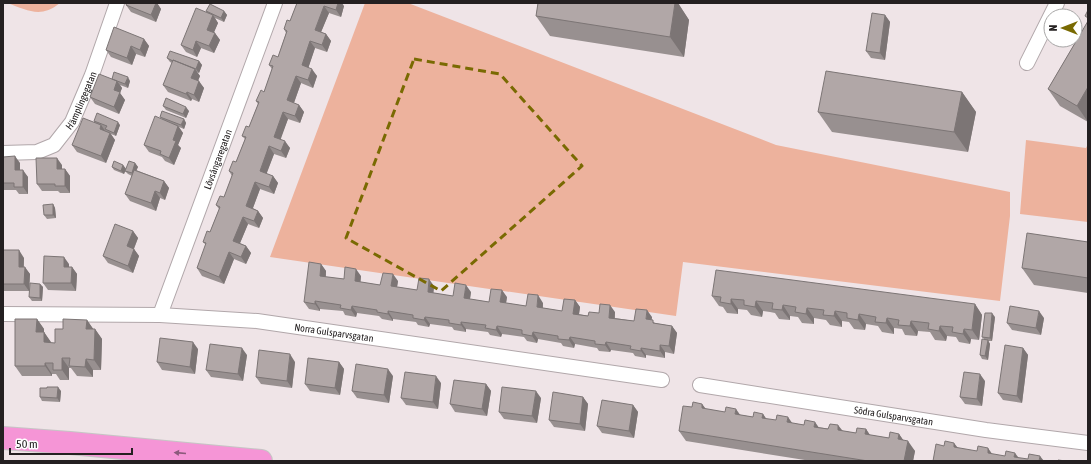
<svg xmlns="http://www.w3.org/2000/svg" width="1091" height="464" viewBox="0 0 1091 464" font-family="'Asap Condensed',sans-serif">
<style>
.green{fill:#edb29d}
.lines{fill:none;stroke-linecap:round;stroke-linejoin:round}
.minor-casing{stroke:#b1a7aa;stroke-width:16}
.motorway-casing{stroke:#c6c5c5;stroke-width:24}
.minor{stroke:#fff;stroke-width:14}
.motorway{stroke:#f595d6;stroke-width:22}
.wall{fill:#989090}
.shaded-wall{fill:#7c7575}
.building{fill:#b1a7a7;stroke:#7c7575}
.oneway{fill:#8c5a7c}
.marked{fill:none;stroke:#796a02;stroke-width:3;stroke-dasharray:8 5;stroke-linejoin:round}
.labels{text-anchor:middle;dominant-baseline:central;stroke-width:3.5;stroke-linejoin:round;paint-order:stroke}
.street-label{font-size:10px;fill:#242021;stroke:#fff}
</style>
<rect width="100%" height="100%" fill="#efe4e7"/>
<!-- green -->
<path class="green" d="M 7,3 L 60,3 C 40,19 28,10 7,3 Z
M 365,3 L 408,3 L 776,145 L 1010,192 L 1010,216 L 1000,301 L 683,262 L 676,316 L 270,257 Z
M 1026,140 L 1086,148 L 1088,144 L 1088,222 L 1020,214 Z"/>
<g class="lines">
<!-- minor casing -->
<g class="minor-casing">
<g id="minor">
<path d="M 1027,63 L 1057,3"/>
<path id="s1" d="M 3,153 L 37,152 L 54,145 L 72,122 L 92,75 L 117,3"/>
<path id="s2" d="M 3,314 L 160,315 L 257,321 L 662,380"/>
<path id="s3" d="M 160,315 L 275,3"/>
<path id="s4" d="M 700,385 L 986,430 L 1088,443"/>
</g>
</g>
<!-- motorway casing -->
<g class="motorway-casing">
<path id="motorway" d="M 3,438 L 70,443 L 261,461"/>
</g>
<!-- minor -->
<use href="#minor" class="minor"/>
<!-- motorway -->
<use href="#motorway" class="motorway"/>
</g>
<!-- wall -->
<path class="wall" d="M 127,3 L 157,3 L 161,9 L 156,22 L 131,12 L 126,5 Z
M 297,3 L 344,6 L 341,17 L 329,13 L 321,32 L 326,34 L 331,41 L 327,52 L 315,48 L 308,68 L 317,76 L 313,88 L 301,83 L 294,103 L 299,105 L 304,112 L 300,123 L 288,119 L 280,139 L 290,148 L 286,158 L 274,154 L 266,174 L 273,176 L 278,183 L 274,194 L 260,189 L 253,208 L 258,211 L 263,218 L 259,228 L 248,224 L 240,243 L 246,246 L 251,253 L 246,264 L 234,259 L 224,284 L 202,276 L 197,268 L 206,245 L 203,242 L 210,232 L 219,209 L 216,205 L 224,197 L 232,176 L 229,171 L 236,162 L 245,139 L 242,136 L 249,127 L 258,104 L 256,101 L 264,92 L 272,69 L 269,65 L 278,57 L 286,33 L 284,29 L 290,21 Z
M 538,3 L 678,3 L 689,20 L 684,57 L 550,36 L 536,16 Z
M 206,11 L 224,11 L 227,15 L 224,22 L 215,18 L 218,23 L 214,32 L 220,40 L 214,53 L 201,48 L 197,57 L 186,52 L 181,45 L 207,13 Z
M 885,15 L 890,22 L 885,60 L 871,58 L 866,51 Z
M 1088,21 L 1088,122 L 1060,106 L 1048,89 Z
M 144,39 L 149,46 L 145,57 L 136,54 L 132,65 L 111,57 L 106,50 Z
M 167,58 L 199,61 L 202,65 L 199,73 L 197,72 L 200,76 L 198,81 L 204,88 L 199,102 L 192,99 L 191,101 L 168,92 L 163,85 L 172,63 L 170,62 Z
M 112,79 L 130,81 L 128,88 L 120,85 L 122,88 L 120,93 L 125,100 L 119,114 L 95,104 L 90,97 Z
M 962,92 L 976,112 L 968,152 L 832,132 L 818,112 Z
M 163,106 L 189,111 L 186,118 L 166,110 Z
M 160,117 L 184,119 L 186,123 L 184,129 L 179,127 L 183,133 L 178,145 L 181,148 L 174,165 L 165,161 L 162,157 L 149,152 L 144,145 L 162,119 Z
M 94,121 L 120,125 L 116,136 L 111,134 L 115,140 L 106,163 L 77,152 L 72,145 L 94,122 Z
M 3,157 L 20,163 L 20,170 L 28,177 L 28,194 L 19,194 L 16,190 L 3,190 Z
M 135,163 L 138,167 L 136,170 L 164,181 L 169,188 L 165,200 L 160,198 L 156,211 L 130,201 L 125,194 L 132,176 L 128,174 L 125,171 Z
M 62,165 L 62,169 L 65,169 L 70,176 L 70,193 L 60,193 L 58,191 L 42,191 L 37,184 Z
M 123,165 L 126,169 L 124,174 L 114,170 L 112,167 Z
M 53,204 L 55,208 L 56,218 L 47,219 L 44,215 Z
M 133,231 L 138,238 L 134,249 L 139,256 L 133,273 L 108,263 L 103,256 Z
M 1088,242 L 1088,293 L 1034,285 L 1022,268 Z
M 3,250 L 24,258 L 24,267 L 30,274 L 29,291 L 3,291 Z
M 69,264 L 69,267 L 72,267 L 77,274 L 76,291 L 48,290 L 43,283 Z
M 321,264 L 326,271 L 326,277 L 344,279 L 361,276 L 360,282 L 380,285 L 398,281 L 397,287 L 417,290 L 434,286 L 433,293 L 453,296 L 471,292 L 470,299 L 489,302 L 507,297 L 506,303 L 526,306 L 543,303 L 543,308 L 562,311 L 575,300 L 580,307 L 579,314 L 588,316 L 599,313 L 615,312 L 615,318 L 634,321 L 652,317 L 651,320 L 655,323 L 672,326 L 677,333 L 674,354 L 665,352 L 665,358 L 646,355 L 646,358 L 635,356 L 633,353 L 611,350 L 610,352 L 599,351 L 597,348 L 575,344 L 574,348 L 563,346 L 561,343 L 538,339 L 537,343 L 527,341 L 524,337 L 502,334 L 501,337 L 490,335 L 488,332 L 466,329 L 466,332 L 454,330 L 452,327 L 430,324 L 429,327 L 418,325 L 416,322 L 393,319 L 393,321 L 382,319 L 379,316 L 357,313 L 356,317 L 345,315 L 343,311 L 320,309 L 320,311 L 309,309 L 304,302 Z
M 40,284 L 43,287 L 42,301 L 32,301 L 29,297 Z
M 712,296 L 975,304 L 982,315 L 979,340 L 971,339 L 970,344 L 959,342 L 956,337 L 947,336 L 946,341 L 935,340 L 930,332 L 918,331 L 917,336 L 905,335 L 902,329 L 894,328 L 894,334 L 882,332 L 878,326 L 866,324 L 865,330 L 854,329 L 849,322 L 842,321 L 842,327 L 830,325 L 826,320 L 814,318 L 814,324 L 802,323 L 798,317 L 790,316 L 790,320 L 779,319 L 775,313 L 770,312 L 763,311 L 762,317 L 751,315 L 747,310 L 738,309 L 738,314 L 727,313 L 723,307 L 719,306 Z
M 995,317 L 992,341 L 988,341 L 990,344 L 988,360 L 982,359 L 980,355 L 984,339 L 982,337 Z
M 1044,318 L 1041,335 L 1012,330 L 1007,323 Z
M 37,319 L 44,329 L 44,332 L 51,343 L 55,343 L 63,329 L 87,320 L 93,329 L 95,329 L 102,339 L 101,370 L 93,370 L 93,377 L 77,376 L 71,368 L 69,368 L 69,380 L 60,380 L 56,374 L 52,374 L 52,376 L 22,376 L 15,366 Z
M 1023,348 L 1028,355 L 1022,403 L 1003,400 L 998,393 Z
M 198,349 L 195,374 L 162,370 L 157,362 Z
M 247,355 L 243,381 L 211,377 L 206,370 Z
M 295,362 L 292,388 L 261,384 L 256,377 Z
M 339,362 L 344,369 L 340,395 L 310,391 L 305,384 Z
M 393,376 L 389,403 L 357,398 L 352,391 Z
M 985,381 L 982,406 L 965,404 L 960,397 Z
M 441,383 L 438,409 L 406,405 L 401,398 Z
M 486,384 L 491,391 L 487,416 L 455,412 L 450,404 Z
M 47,388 L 61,391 L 60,402 L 42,401 L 40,397 Z
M 583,397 L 588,404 L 585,431 L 554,427 L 549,420 Z
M 541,398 L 537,423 L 504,419 L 499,412 Z
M 702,404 L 706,409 L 753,417 L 763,414 L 766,419 L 856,433 L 866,429 L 870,435 L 889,438 L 899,434 L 903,440 L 915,451 L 913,461 L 811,461 L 686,441 L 679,431 L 692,407 Z
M 633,405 L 638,412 L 634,438 L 602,433 L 597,426 Z"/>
<!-- shaded-wall -->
<path class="shaded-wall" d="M 156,3 L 157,3 L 161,9 L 156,22 L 151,15 Z
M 338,3 L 342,3 L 344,6 L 341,17 L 336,10 Z
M 675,3 L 678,3 L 689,20 L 684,57 L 670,37 Z
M 324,6 L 329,13 L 319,37 L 315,30 Z
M 224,11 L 227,15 L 224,22 L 221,18 Z
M 213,15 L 218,23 L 212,37 L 207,30 Z
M 885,15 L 890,22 L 885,60 L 880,53 Z
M 215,33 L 220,40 L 214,53 L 209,46 Z
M 326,34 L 331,41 L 327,52 L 322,45 Z
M 144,39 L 149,46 L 145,57 L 140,50 Z
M 196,41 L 201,48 L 197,57 L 193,50 Z
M 310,41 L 315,48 L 307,72 L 302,65 Z
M 131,46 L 136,54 L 132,65 L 127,58 Z
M 199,61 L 202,65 L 199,73 L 196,69 Z
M 195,69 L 200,76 L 196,85 L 191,78 Z
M 312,69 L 317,76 L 313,88 L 308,80 Z
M 296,76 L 301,83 L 292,108 L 287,100 Z
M 128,77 L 130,81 L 128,88 L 125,84 Z
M 117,81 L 122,88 L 120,93 L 125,100 L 119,114 L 114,107 L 114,90 Z
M 199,81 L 204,88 L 199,102 L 194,95 Z
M 1088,87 L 1088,122 L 1077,106 Z
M 187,92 L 192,99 L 191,101 L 186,94 Z
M 962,92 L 976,112 L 968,152 L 954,132 Z
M 299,105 L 304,112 L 300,123 L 295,116 Z
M 186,107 L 189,111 L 186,118 L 183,114 Z
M 283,112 L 288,119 L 279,144 L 274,137 Z
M 184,119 L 186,123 L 184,129 L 181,125 Z
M 118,122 L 120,125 L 116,136 L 114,133 Z
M 101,125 L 106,132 L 100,129 Z
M 178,126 L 183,133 L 178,145 L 181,148 L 174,165 L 169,158 L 173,140 Z
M 110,133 L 115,140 L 106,163 L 101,156 Z
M 285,141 L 290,148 L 286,158 L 281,151 Z
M 269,146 L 274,154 L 265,178 L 260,171 Z
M 15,156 L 20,163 L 20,178 L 15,170 Z
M 57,158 L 62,165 L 62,176 L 57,169 Z
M 135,163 L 138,167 L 134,176 L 132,173 Z
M 123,165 L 126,169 L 124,174 L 121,171 Z
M 65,169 L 70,176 L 70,193 L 65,186 Z
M 23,170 L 28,177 L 28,194 L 23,187 Z
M 273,176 L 278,183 L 274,194 L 269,187 Z
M 164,181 L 169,188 L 165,200 L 160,193 Z
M 255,182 L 260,189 L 251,213 L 246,206 Z
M 155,191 L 160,198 L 156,211 L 151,203 Z
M 53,204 L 55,208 L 56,218 L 53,215 Z
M 258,211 L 263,218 L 259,228 L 254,221 Z
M 243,217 L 248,224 L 238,248 L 233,241 Z
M 133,231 L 138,238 L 132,253 L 127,246 Z
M 246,246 L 251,253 L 246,264 L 241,257 Z
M 134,249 L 139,256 L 133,273 L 128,266 Z
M 19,250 L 24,258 L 23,274 L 19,267 Z
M 229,252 L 234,259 L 224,284 L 219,277 Z
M 64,257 L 69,264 L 69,274 L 64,267 Z
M 321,264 L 326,271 L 325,284 L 320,276 Z
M 25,267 L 30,274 L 29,291 L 24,284 Z
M 72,267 L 77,274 L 76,291 L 71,283 Z
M 356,269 L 361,276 L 360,289 L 355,281 Z
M 393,274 L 398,281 L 396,293 L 391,286 Z
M 429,279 L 434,286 L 433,299 L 428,292 Z
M 40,284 L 43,287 L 42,301 L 40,298 Z
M 466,285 L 471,292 L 469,305 L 464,298 Z
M 502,290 L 507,297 L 505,309 L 500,302 Z
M 538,295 L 543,303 L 542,315 L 537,307 Z
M 731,299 L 738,309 L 738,314 L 731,304 Z
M 575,300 L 580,307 L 578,321 L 573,314 Z
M 315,301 L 320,309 L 320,311 L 315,304 Z
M 756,301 L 763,311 L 762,317 L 755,307 Z
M 975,304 L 982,315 L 979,340 L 972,330 Z
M 610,305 L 615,312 L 614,325 L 609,318 Z
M 783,305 L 790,316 L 790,320 L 782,310 Z
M 352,306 L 357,313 L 356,317 L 351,310 Z
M 807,308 L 814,318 L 814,324 L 806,314 Z
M 647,310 L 652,317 L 651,326 L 646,319 Z
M 388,311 L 393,319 L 393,321 L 388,314 Z
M 835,311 L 842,321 L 842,327 L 834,316 Z
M 1039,311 L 1044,318 L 1041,335 L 1036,328 Z
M 992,313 L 995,317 L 992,341 L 990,338 Z
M 859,314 L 866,324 L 865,330 L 858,320 Z
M 425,317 L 430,324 L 429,327 L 424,320 Z
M 887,318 L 894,328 L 894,334 L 886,323 Z
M 37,319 L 44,329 L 44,342 L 36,332 Z
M 87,320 L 94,330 L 86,329 Z
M 911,321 L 918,331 L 917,336 L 910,326 Z
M 461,322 L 466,329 L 466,332 L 461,325 Z
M 497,326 L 502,334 L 501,337 L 496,330 Z
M 672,326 L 677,333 L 674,354 L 669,346 Z
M 940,326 L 947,336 L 946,341 L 939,331 Z
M 95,329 L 102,339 L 101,370 L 94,360 Z
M 964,329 L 971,339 L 970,344 L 963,334 Z
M 44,332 L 51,342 L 51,353 L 44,342 Z
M 533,332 L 538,339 L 537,343 L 532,336 Z
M 570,337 L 575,344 L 574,348 L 569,340 Z
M 988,340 L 990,344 L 988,360 L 985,356 Z
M 193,342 L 198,349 L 195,374 L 190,367 Z
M 606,342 L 611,350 L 610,352 L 605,345 Z
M 660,345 L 665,352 L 665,358 L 660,351 Z
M 242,348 L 247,355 L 243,381 L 238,374 Z
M 641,348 L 646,355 L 646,358 L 641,351 Z
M 1023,348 L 1028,355 L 1022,403 L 1017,396 Z
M 290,354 L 295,362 L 292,388 L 287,381 Z
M 62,358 L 69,368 L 69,380 L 62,370 Z
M 86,359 L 93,370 L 93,377 L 85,367 Z
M 339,362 L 344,369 L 340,395 L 335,388 Z
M 45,363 L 52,374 L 52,376 L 45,366 Z
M 388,369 L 393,376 L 389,403 L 384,395 Z
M 980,374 L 985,381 L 982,406 L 977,399 Z
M 436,376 L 441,383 L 438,409 L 433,402 Z
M 486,384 L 491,391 L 487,416 L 482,409 Z
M 58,387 L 61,391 L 60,402 L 57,398 Z
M 536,391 L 541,398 L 537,423 L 532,416 Z
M 583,397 L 588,404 L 585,431 L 580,424 Z
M 702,404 L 709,414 L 702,408 Z
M 633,405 L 638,412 L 634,438 L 629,431 Z
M 736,409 L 743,419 L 735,414 Z
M 763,414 L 770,424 L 762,418 Z
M 788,417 L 795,427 L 787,422 Z
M 815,422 L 822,432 L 814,427 Z
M 838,425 L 846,435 L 838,430 Z
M 866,429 L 873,440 L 865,434 Z
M 899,434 L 906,444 L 898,439 Z
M 908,441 L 915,451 L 913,461 L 904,461 Z
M 954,443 L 962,453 L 954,447 Z
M 988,448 L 995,458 L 988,453 Z
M 1015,453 L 1021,461 L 1014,457 Z
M 1040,456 L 1044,461 L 1039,461 Z"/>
<!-- building -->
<path class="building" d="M 127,3 L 156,3 L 151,15 L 126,5 Z
M 297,3 L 338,3 L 336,10 L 324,6 L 315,30 L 326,34 L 322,45 L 310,41 L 302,65 L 312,69 L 308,80 L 296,76 L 287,100 L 299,105 L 295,116 L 283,112 L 274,137 L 285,141 L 281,151 L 269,146 L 260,171 L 273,176 L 269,187 L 255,182 L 246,206 L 258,211 L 254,221 L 243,217 L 233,241 L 246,246 L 241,257 L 229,252 L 219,277 L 197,268 L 206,243 L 203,242 L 207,231 L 210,232 L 220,207 L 216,205 L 220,196 L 224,197 L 233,173 L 229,171 L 233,161 L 236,162 L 246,137 L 242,136 L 246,126 L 249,127 L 259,102 L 256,101 L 261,90 L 264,92 L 273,66 L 269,65 L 273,55 L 278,57 L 287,31 L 284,29 L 287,20 L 290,21 Z
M 538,3 L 675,3 L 670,37 L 536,16 Z
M 210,4 L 224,11 L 221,18 L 206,11 Z
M 196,8 L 213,15 L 207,30 L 215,33 L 209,46 L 196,41 L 193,50 L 181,45 Z
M 1088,10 L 1088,18 L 1085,16 Z
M 872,13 L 885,15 L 880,53 L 866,51 Z
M 1088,21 L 1088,87 L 1077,106 L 1048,89 Z
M 114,27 L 144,39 L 140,50 L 131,46 L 127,58 L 106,50 Z
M 170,51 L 199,61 L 196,69 L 173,60 L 173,61 L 167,58 Z
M 173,60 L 195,69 L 191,78 L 199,81 L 194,95 L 187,92 L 186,94 L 163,85 Z
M 826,71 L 962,92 L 954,132 L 818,112 Z
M 114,72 L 128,77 L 125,84 L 112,79 Z
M 99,74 L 117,81 L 114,90 L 120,92 L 114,107 L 90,97 Z
M 166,98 L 186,107 L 183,114 L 163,106 Z
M 162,111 L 184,119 L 181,125 L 160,117 Z
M 97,113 L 118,122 L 114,133 L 105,129 L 107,126 L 94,121 Z
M 155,116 L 178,126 L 173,140 L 176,141 L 169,158 L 160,154 L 161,151 L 144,145 Z
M 83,118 L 101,125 L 100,129 L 110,133 L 101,156 L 72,145 Z
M 15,156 L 15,170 L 23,170 L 23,187 L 14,187 L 14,183 L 3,183 L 3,157 Z
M 36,158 L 57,158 L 57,169 L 65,169 L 65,186 L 55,186 L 55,184 L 37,184 Z
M 114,161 L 123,165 L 121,171 L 112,167 Z
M 129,161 L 135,163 L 132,173 L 125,171 Z
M 134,170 L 164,181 L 160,193 L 155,191 L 151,203 L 125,194 Z
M 53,204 L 53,215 L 44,215 L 43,205 Z
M 115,224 L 133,231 L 127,246 L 134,249 L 128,266 L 103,256 Z
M 1027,233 L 1088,242 L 1088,278 L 1022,268 Z
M 3,250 L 19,250 L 19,267 L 25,267 L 24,284 L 3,284 Z
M 44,256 L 64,257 L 64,267 L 72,267 L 71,283 L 43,283 Z
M 309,262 L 321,264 L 320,276 L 344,279 L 345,267 L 356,269 L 355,281 L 380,285 L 383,273 L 393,274 L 391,286 L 417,290 L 419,278 L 429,279 L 428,292 L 453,296 L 455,283 L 466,285 L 464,298 L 489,302 L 491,289 L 502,290 L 500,302 L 526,306 L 528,294 L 538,295 L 537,307 L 562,311 L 564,299 L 575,300 L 573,314 L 588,316 L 589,312 L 599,313 L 600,304 L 610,305 L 609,318 L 634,321 L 636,309 L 647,310 L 646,319 L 653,320 L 653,323 L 672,326 L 669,346 L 660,345 L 660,351 L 641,348 L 641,351 L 630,349 L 631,346 L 606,342 L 605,345 L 595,344 L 595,341 L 570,337 L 569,340 L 558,339 L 558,336 L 533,332 L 532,336 L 522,334 L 522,330 L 497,326 L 496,330 L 485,328 L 486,325 L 461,322 L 461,325 L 449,323 L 449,320 L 425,317 L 424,320 L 413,318 L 413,315 L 388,311 L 388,314 L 377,312 L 377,310 L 352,306 L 351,310 L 340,308 L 341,305 L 315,301 L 315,304 L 304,302 Z
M 716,270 L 975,304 L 972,330 L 964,329 L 963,334 L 952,332 L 953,327 L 940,326 L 939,331 L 928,329 L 929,323 L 911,321 L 910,326 L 898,325 L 899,320 L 887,318 L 886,323 L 875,322 L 876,317 L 859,314 L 858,320 L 847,318 L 847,313 L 835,311 L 834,316 L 823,315 L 824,310 L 807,308 L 806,314 L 795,312 L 796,307 L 783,305 L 782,310 L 772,309 L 773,303 L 756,301 L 755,307 L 744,305 L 744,300 L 731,299 L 731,304 L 720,302 L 721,297 L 712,296 Z
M 30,283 L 40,284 L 40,298 L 29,297 Z
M 1010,306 L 1039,311 L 1036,328 L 1007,323 Z
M 985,313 L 992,313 L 990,338 L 982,337 Z
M 15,319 L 37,319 L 36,332 L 44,332 L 44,342 L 55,343 L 55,329 L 63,329 L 63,319 L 87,320 L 86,329 L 95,329 L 94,360 L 86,359 L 85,367 L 69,366 L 70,358 L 62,358 L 62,370 L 53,370 L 53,363 L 45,363 L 45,366 L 15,366 Z
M 160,338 L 193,342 L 190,367 L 157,362 Z
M 982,339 L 988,340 L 985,356 L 980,355 Z
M 210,344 L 242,348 L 238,374 L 206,370 Z
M 1005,345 L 1023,348 L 1017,396 L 998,393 Z
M 259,350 L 290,354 L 287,381 L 256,377 Z
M 308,358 L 339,362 L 335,388 L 305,384 Z
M 356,364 L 388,369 L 384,395 L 352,391 Z
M 405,372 L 436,376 L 433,402 L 401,398 Z
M 964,372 L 980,374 L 977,399 L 960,397 Z
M 454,380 L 486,384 L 482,409 L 450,404 Z
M 47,387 L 58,387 L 57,398 L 40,397 L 40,388 L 47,388 Z
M 502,387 L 536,391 L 532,416 L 499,412 Z
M 553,392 L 583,397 L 580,424 L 549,420 Z
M 602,400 L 633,405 L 629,431 L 597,426 Z
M 693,402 L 702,404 L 702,408 L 725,412 L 726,407 L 736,409 L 735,414 L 753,417 L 754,412 L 763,414 L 762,418 L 776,420 L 777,415 L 788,417 L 787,422 L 804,425 L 805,420 L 815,422 L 814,427 L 828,429 L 830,424 L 838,425 L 838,430 L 856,433 L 857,428 L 866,429 L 865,434 L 889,438 L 890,432 L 899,434 L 898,439 L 908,441 L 904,461 L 868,461 L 679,431 L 683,406 L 692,407 Z
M 945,441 L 954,443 L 954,447 L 977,451 L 978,446 L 988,448 L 988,453 L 1005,456 L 1006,451 L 1015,453 L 1014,457 L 1028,459 L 1029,454 L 1040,456 L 1039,461 L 933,461 L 936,444 L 944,446 Z
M 1058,460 L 1066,461 L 1057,461 Z"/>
<!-- one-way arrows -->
<defs><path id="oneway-solid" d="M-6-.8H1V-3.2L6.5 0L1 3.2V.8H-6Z"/></defs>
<use class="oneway" href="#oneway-solid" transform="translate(180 453) rotate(-175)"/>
<!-- marked area -->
<path class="marked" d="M 414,59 L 500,74 L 582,166 L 441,291 L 346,238 Z"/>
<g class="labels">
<!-- street labels -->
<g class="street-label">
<text stroke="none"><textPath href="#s1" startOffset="105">Hämplingegatan</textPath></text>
<text stroke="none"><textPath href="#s3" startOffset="166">Lövsångaregatan</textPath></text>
<text stroke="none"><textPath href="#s2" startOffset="332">Norra Gulsparvsgatan</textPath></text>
<text stroke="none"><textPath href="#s4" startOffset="196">Södra Gulsparvsgatan</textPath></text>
</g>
</g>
<!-- border -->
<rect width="1091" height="464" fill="none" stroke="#242021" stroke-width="8"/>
<!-- north arrow -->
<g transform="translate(1063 28) rotate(270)"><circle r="19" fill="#ffffff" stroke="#a7a6a6"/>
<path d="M0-3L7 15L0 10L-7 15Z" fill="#796a02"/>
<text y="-6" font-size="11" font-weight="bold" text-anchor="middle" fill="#242021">N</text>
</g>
<!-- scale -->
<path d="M10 448v6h122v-6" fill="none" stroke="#242021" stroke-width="2"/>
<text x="16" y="448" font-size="12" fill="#242021" stroke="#ffffff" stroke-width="3" paint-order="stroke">50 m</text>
</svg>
